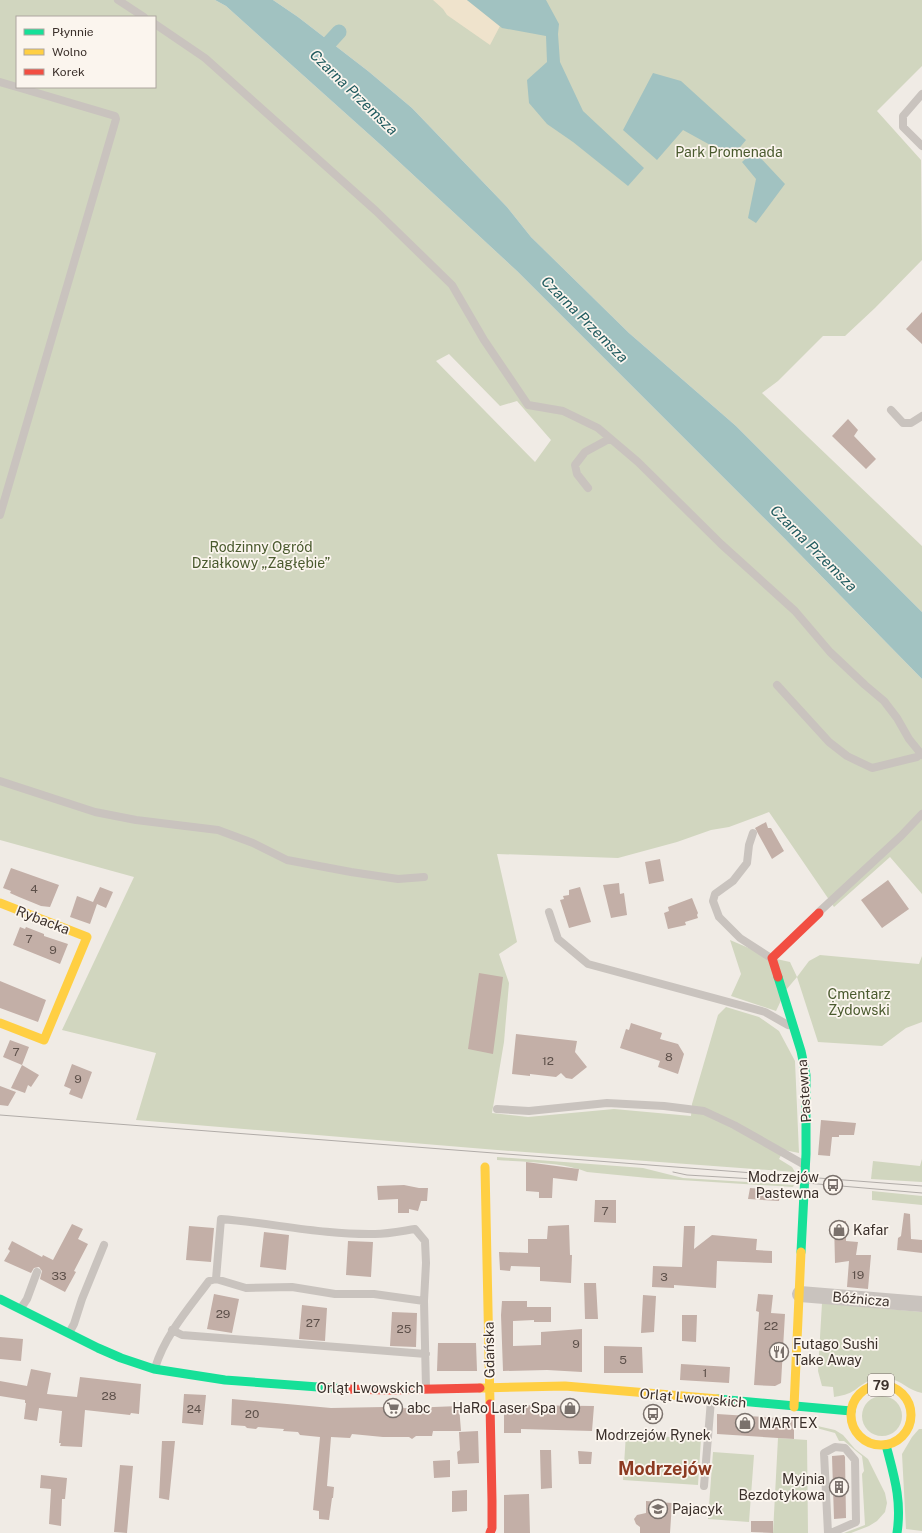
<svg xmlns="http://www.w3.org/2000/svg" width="922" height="1533" viewBox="0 0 922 1533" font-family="'Public Sans',sans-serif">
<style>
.green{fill:#d1d6bf;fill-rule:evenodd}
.sand{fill:#efe3cc}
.water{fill:#a1c2c1}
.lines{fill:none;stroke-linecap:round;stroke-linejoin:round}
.canal{stroke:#a1c2c1;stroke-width:15}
.building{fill:#c3afa7}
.lane{stroke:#c9c3be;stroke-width:8}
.street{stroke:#c9c3be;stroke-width:16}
.fast{stroke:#16e098;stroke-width:9}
.slow{stroke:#ffcf43;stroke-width:9}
.jam{stroke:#f24e42;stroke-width:9}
.tram{stroke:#b1aca8;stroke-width:1}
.labels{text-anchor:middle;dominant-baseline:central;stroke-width:3.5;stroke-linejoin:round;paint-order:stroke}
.number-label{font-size:12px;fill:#5d504a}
.shield{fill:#fbf5ee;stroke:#756b66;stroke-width:1}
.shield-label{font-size:13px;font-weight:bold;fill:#3b302b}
.park-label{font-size:14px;fill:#4a5a2e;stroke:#fbf5ee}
.street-label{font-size:14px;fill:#3b302b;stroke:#fbf5ee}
.poi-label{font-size:14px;fill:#3b302b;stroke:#fbf5ee;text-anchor:start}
.water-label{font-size:15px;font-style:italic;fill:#1f5a5e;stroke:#fbf5ee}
.district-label{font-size:18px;font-weight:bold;fill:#8c3b22;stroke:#fbf5ee}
</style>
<rect width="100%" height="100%" fill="#f0ebe5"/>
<!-- green -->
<path class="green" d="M 0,0 L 215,0 L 226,6 L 382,146 L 517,271 L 785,539 L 922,679 L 922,894 L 890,857 L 834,907 L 769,812 L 729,827 L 711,830 L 677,842 L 618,858 L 497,854 L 517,942 L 499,954 L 509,983 L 504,1042 L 492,1113 L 528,1117 L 614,1109 L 691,1116 L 692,1104 L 718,1015 L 726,1007 L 759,1017 L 779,1031 L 795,1061 L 799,1153 L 784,1150 L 779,1159 L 792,1167 L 795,1172 L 497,1150 L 136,1120 L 156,1053 L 62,1030 L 134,877 L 0,840 ZM 17,17 L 155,17 L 155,87 L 17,87 ZM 449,354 L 500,406 L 517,401 L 551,440 L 535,462 L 436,361 Z
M 273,0 L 922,0 L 922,66 L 877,111 L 921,160 L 922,260 L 875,308 L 845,336 L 823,336 L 778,381 L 762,393 L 922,546 L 922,612 L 736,426 L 629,333 L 531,237 L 507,207 L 412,108 L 368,71 L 298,17 Z
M 730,940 L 772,958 L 790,962 L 797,977 L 809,961 L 820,955 L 919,964 L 922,956 L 922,1022 L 906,1028 L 882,1046 L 818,1042 L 797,977 L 786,990 L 776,1011 L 731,996 L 741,974 Z
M 497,1157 L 643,1168 L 683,1178 L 794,1185 L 793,1187 L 648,1178 L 587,1172 C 563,1162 524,1162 497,1160 Z
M 922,1159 L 922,1182 L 871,1179 L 873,1161 L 920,1166 Z
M 872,1191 L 922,1196 L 922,1205 L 872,1200 Z
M 822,1303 L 922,1312 L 922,1393 C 909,1391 901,1380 888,1378 C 873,1376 866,1382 855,1390 C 849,1394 841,1396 834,1397 L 833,1387 L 822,1386 L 818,1371 Z
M862 1416a20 20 0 1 1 40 0a20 20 0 1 1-40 0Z
M 813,1425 L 835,1430 L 843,1435 L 855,1449 L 868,1459 L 885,1493 L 887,1503 L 885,1512 L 877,1521 L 869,1526 L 851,1533 L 844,1533 L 865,1525 L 862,1474 L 864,1471 L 862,1456 L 844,1441 L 839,1441 L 835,1433 L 809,1426 Z
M 919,1429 L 922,1429 L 922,1531 L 906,1529 L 902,1454 L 912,1437 Z
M 626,1434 L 701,1439 L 698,1485 L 623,1480 Z
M 778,1438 L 807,1440 L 808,1533 L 773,1533 Z
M 713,1452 L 754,1455 L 749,1522 L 708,1519 Z"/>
<!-- sand -->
<path class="sand" d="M 433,0 L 467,0 L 500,26 L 490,45 L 447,15 L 443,9 Z"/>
<!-- water -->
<path class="water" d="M 215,0 L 273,0 L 298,17 L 368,71 L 412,108 L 507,207 L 531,237 L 629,333 L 736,426 L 922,612 L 922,679 L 785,539 L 517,271 L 382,146 L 226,6 Z
M 467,0 L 546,0 L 559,24 L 558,34 L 560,62 L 583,111 L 644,168 L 628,186 L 573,142 L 547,124 L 529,103 L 527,80 L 547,62 L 546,36 L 502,28 Z
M 653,73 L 681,81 L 746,140 L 732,157 L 683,130 L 657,160 L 623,130 Z
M 754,151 L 785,184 L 756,223 L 748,218 L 756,179 L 742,162 Z"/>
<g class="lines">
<!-- canal -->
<path class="canal" d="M 318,55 L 339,32"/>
</g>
<!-- building -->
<path class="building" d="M 922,312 L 922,344 L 906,329 Z
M 848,419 L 858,430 L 854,436 L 876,459 L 866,469 L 832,436 Z
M 766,822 L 768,828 L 771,828 L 784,851 L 772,859 L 755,828 Z
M 660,859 L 664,881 L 649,884 L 645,862 Z
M 11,868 L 59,885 L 50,907 L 41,906 L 19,897 L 10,893 L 11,891 L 3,888 Z
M 888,880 L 909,909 L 882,928 L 861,900 Z
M 619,883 L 620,894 L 624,893 L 627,915 L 611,918 L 603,885 Z
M 100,887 L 113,892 L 106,908 L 97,904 L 90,924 L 70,917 L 77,896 L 93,902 Z
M 580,887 L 591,922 L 569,928 L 560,900 L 564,899 L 563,896 L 569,895 L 569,890 Z
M 692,898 L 698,913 L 697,915 L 698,918 L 685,922 L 686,925 L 668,929 L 664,913 L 669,911 L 668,907 Z
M 20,927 L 25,929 L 26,927 L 44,934 L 44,936 L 68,944 L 60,964 L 13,945 Z
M 479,973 L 503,977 L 493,1054 L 468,1049 Z
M 0,981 L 46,1000 L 38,1022 L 0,1008 Z
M 631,1023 L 662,1033 L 660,1039 L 678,1044 L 684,1054 L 678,1074 L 658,1067 L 660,1061 L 620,1048 L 626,1029 L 629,1030 Z
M 516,1034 L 577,1041 L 575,1052 L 587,1067 L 572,1079 L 566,1078 L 561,1073 L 556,1077 L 530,1074 L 530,1076 L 512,1074 Z
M 10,1040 L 29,1047 L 22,1065 L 3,1057 Z
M 72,1064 L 92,1072 L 82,1099 L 69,1094 L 71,1089 L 64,1086 Z
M 22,1065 L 39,1075 L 31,1087 L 28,1085 L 25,1093 L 11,1088 Z
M 0,1086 L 16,1092 L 8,1106 L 0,1105 Z
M 821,1120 L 856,1123 L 854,1135 L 839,1135 L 839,1137 L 832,1137 L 830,1156 L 818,1155 Z
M 526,1162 L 579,1169 L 577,1181 L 553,1178 L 552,1198 L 539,1198 L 539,1192 L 526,1191 Z
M 404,1185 L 419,1188 L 428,1188 L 427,1201 L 421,1201 L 418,1211 L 409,1209 L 409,1213 L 398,1213 L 398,1199 L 378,1200 L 377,1186 Z
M 750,1188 L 780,1190 L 779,1201 L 748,1199 Z
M 595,1200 L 616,1200 L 616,1223 L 594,1222 Z
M 904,1213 L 910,1214 L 911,1239 L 922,1240 L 922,1253 L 897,1250 L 898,1238 L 901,1236 Z
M 846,1221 L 846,1241 L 858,1242 L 856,1255 L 871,1255 L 868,1289 L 847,1287 L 849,1261 L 835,1263 L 834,1222 Z
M 72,1224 L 83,1229 L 78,1239 L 88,1244 L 74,1271 L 76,1272 L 65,1292 L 40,1279 L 42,1271 L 39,1267 L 34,1268 L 31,1273 L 4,1261 L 10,1251 L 8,1249 L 12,1241 L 42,1257 L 43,1255 L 53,1260 Z
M 569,1225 L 570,1255 L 572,1255 L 571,1283 L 540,1281 L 540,1267 L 511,1266 L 510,1271 L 500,1270 L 499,1252 L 528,1253 L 528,1239 L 547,1239 L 548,1226 Z
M 189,1226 L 214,1228 L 211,1262 L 186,1260 Z
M 684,1226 L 695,1226 L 694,1249 L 712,1235 L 757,1239 L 756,1250 L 772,1251 L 772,1263 L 717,1261 L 716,1288 L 674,1285 L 674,1288 L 652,1287 L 653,1266 L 682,1267 Z
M 264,1232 L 289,1235 L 286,1270 L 260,1267 Z
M 348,1241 L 373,1242 L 371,1277 L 346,1275 Z
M 584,1283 L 596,1283 L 598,1319 L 585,1319 Z
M 214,1294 L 239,1299 L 232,1333 L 207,1329 Z
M 758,1294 L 773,1295 L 771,1313 L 785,1314 L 781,1383 L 775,1386 L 754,1385 L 759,1312 L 756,1311 Z
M 643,1295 L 656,1296 L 654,1332 L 641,1333 Z
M 502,1301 L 527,1301 L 527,1307 L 551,1307 L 551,1322 L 534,1322 L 534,1320 L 513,1321 L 513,1346 L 541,1345 L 541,1332 L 582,1329 L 582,1372 L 547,1370 L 503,1371 L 501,1315 Z
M 302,1305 L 327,1308 L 325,1341 L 299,1339 Z
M 392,1312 L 417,1313 L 416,1347 L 390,1346 Z
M 682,1315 L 697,1315 L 696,1342 L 682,1341 Z
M 0,1337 L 23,1339 L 21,1361 L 0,1359 Z
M 438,1343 L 476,1343 L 477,1371 L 437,1371 Z
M 604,1346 L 642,1347 L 643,1373 L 604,1373 Z
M 681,1364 L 730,1367 L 729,1383 L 680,1380 Z
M 31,1369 L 51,1373 L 47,1394 L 77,1397 L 80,1377 L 141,1384 L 139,1414 L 131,1413 L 130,1415 L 85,1410 L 82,1447 L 60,1446 L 61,1443 L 59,1443 L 62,1411 L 39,1408 L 37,1421 L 24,1419 L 26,1403 L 25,1403 L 25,1400 L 0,1396 L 0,1381 L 27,1386 Z
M 184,1394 L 206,1395 L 203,1425 L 182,1423 Z
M 232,1399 L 331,1408 L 384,1407 L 384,1409 L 459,1406 L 461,1431 L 433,1431 L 432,1436 L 416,1436 L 412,1439 L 409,1437 L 383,1437 L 352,1434 L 350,1438 L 331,1437 L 327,1486 L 334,1487 L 333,1498 L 332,1498 L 329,1520 L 319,1519 L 319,1511 L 313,1510 L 320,1437 L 300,1435 L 298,1432 L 283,1431 L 284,1429 L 258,1427 L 256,1429 L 247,1428 L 245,1426 L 231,1425 Z
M 504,1405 L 594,1406 L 592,1431 L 521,1429 L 521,1433 L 504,1433 Z
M 717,1414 L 794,1419 L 794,1439 L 717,1434 Z
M 478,1431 L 479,1463 L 458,1464 L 457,1452 L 460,1450 L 459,1432 Z
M 162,1441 L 175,1441 L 169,1500 L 159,1498 Z
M 540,1450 L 551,1450 L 552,1488 L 541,1489 Z
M 578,1451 L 592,1452 L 591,1464 L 579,1464 Z
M 844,1455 L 845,1457 L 846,1518 L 834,1519 L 832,1456 Z
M 450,1460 L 450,1477 L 434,1478 L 433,1461 Z
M 120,1465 L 133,1466 L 127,1533 L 114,1532 Z
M 41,1475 L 67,1478 L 65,1499 L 62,1499 L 61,1526 L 49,1524 L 51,1489 L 40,1488 Z
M 467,1490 L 467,1511 L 452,1512 L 452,1491 Z
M 529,1494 L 530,1533 L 504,1533 L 504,1495 Z
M 646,1501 L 672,1503 L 670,1533 L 640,1533 L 640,1527 L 636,1524 L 634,1519 L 637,1515 L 646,1513 Z
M 751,1521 L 773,1521 L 773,1533 L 751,1532 Z"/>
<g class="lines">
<!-- lane -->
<path class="lane" d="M 118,0 L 144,17
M 155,24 L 205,58 L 376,211 L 452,285 L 484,340 L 528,405 L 563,411 L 598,428 L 638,462 L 721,544 L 795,611 L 830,652 L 865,685 L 884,701 L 897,718 L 909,739 L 922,755
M 0,82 L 17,87
M 922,94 L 903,116 L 903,127 L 922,146
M 891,410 L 903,423 L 911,423 L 922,416
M 588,488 L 577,474 L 575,465 L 585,452 L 609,439
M 0,515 L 116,119 L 115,116 L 17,87
M 777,685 L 829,742 L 847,756 L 872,768 L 917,757 L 921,753
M 0,781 L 95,812 L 136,820 L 218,830 L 253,843 L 287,860 L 351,872 L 398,879 L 424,877
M 753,833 L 749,845 L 747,863 L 733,881 L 715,894 L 713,901 L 719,917 L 740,938 L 771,958
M 549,912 L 558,939 L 588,964 L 765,1012 L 788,1025
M 819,912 L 901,836 L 922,814
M 497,1109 L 529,1111 L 607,1103 L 664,1106 L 704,1111 L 734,1125 L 803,1164
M 216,1279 L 221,1219 C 272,1223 323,1235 375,1234 C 388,1234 402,1231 415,1229 L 425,1241 L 426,1263 L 424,1301
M 21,1308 L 27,1299 L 37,1272
M 172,1330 L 182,1335 L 426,1354
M 69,1333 L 74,1324 L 82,1299 L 104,1245
M 155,1368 C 165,1335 189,1308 209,1281 L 216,1279 L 246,1288 L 292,1287 L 335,1294 L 374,1294 L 424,1301 L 426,1388
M 704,1486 L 711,1400
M 828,1533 L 824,1453 L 835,1447 L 845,1448 L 855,1460 L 856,1522 L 831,1533"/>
<!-- street -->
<path class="street" d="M 800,1294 L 922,1304"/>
<!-- fast -->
<path class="fast" d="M 778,977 L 801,1051 L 806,1075 L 806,1154 L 801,1252
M 0,1299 L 98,1348 L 121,1358 L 154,1369 L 225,1380 L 345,1389
M 718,1399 L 851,1411
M 886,1445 C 894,1476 902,1500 897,1533"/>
<!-- slow -->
<path class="slow" d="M 0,903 L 87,937 L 44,1040 L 0,1023
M 485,1167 L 490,1404
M851 1415a30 30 0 1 1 60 0a30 30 0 1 1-60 0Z
M 480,1388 L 565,1386 L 718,1399
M 794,1407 L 801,1252"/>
<!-- jam -->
<path class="jam" d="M 778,977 L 772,958 L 819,913
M 345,1389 L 388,1390 L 480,1388
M 490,1404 L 492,1501 L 492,1528 L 490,1533"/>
<!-- tram -->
<path class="tram" d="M 0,1115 L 922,1186
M 673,1172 L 687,1175 L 771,1180
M 806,1183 L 922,1193"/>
</g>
<!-- icons -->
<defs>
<g id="bus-ring" transform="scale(1)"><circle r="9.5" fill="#fbf5ee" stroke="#7a716c" stroke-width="1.5"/><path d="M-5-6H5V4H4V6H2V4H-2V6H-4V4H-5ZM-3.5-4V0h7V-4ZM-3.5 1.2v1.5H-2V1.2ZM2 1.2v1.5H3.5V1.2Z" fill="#7a716c"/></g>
<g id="shop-ring" transform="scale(1)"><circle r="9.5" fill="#fbf5ee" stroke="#7a716c" stroke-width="1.5"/><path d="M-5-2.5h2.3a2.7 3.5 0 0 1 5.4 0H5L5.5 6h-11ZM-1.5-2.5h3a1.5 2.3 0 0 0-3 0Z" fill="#7a716c"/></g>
<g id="restaurant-ring" transform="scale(1)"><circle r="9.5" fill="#fbf5ee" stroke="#7a716c" stroke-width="1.5"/><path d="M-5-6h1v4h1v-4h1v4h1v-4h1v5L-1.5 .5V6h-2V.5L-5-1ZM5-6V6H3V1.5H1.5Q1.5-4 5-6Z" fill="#7a716c"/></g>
<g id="supermarket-ring" transform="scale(1)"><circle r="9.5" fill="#fbf5ee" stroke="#7a716c" stroke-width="1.5"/><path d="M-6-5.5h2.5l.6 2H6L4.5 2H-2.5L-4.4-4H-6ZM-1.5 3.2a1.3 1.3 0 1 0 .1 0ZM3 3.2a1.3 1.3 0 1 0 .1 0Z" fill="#7a716c"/></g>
<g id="building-ring" transform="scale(1)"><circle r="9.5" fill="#fbf5ee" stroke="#7a716c" stroke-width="1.5"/><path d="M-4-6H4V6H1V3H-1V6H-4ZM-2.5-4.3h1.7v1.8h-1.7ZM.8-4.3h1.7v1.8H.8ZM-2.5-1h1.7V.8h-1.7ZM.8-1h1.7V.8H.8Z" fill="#7a716c"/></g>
<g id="school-ring" transform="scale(1)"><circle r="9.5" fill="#fbf5ee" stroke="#7a716c" stroke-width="1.5"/><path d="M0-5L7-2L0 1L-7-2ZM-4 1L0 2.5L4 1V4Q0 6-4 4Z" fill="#7a716c"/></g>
</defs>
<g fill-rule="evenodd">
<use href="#bus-ring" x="833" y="1185"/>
<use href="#shop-ring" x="839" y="1230"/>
<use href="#restaurant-ring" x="779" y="1352"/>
<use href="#supermarket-ring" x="393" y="1408"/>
<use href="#shop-ring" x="570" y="1408"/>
<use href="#bus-ring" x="653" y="1414"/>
<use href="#shop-ring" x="745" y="1423"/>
<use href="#building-ring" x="839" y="1487"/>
<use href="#school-ring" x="658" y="1509"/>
</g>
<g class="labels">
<!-- number labels -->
<g class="number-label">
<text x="34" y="889">4</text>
<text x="29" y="939">7</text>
<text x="53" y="950">9</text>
<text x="16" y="1052">7</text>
<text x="669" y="1057">8</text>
<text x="548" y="1061">12</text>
<text x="78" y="1079">9</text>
<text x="605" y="1211">7</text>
<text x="858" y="1275">19</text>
<text x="59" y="1276">33</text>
<text x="664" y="1277">3</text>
<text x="223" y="1314">29</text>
<text x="313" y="1323">27</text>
<text x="771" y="1326">22</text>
<text x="404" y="1329">25</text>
<text x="576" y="1344">9</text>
<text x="623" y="1360">5</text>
<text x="705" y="1373">1</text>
<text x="109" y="1396">28</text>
<text x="194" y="1409">24</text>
<text x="252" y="1414">20</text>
</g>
<!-- shield labels -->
<rect class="shield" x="868" y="1374" width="26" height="22" rx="3"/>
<g class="shield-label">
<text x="881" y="1385">79</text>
</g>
<!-- park labels -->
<g class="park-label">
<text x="729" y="152">Park Promenada</text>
<text x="261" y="547">Rodzinny Ogród<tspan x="261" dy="16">Działkowy „Zagłębie”</tspan></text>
<text x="859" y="994">Cmentarz<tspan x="859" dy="16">Żydowski</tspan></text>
</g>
<!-- street labels -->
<g class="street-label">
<text transform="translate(43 920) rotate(21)">Rybacka</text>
<text transform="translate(804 1091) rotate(-94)">Pastewna</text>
<text transform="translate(861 1299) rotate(5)">Bóźnicza</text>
<text transform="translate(489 1350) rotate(-91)">Gdańska</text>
<text x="370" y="1388">Orląt Lwowskich</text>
<text transform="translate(693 1398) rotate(5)">Orląt Lwowskich</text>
</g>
<!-- poi labels -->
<g class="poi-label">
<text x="819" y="1177" text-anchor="end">Modrzejów<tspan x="819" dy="16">Pastewna</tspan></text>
<text x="853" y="1230">Kafar</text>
<text x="793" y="1344">Futago Sushi<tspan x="793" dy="16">Take Away</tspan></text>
<text x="407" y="1408">abc</text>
<text x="556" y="1408" text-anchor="end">HaRo Laser Spa</text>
<text x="759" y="1423">MARTEX</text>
<text x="653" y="1435" text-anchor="middle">Modrzejów Rynek</text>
<text x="825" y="1479" text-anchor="end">Myjnia<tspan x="825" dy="16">Bezdotykowa</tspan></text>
<text x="672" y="1509">Pajacyk</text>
</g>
<!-- water labels -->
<g class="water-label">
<text transform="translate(354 92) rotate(44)">Czarna Przemsza</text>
<text transform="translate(585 319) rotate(45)">Czarna Przemsza</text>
<text transform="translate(814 548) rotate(45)">Czarna Przemsza</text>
</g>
<!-- district labels -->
<g class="district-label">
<text x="665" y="1468">Modrzejów</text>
</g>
</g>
<!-- legend -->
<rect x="16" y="16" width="140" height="72" fill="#fbf5ee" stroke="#aea6a0"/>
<rect x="24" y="29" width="20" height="6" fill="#16e098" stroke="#aea6a0"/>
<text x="52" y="36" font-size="12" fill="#3b302b">Płynnie</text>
<rect x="24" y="49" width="20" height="6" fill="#ffcf43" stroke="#aea6a0"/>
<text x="52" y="56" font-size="12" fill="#3b302b">Wolno</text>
<rect x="24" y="69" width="20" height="6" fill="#f24e42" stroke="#aea6a0"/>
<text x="52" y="76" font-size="12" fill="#3b302b">Korek</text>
</svg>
